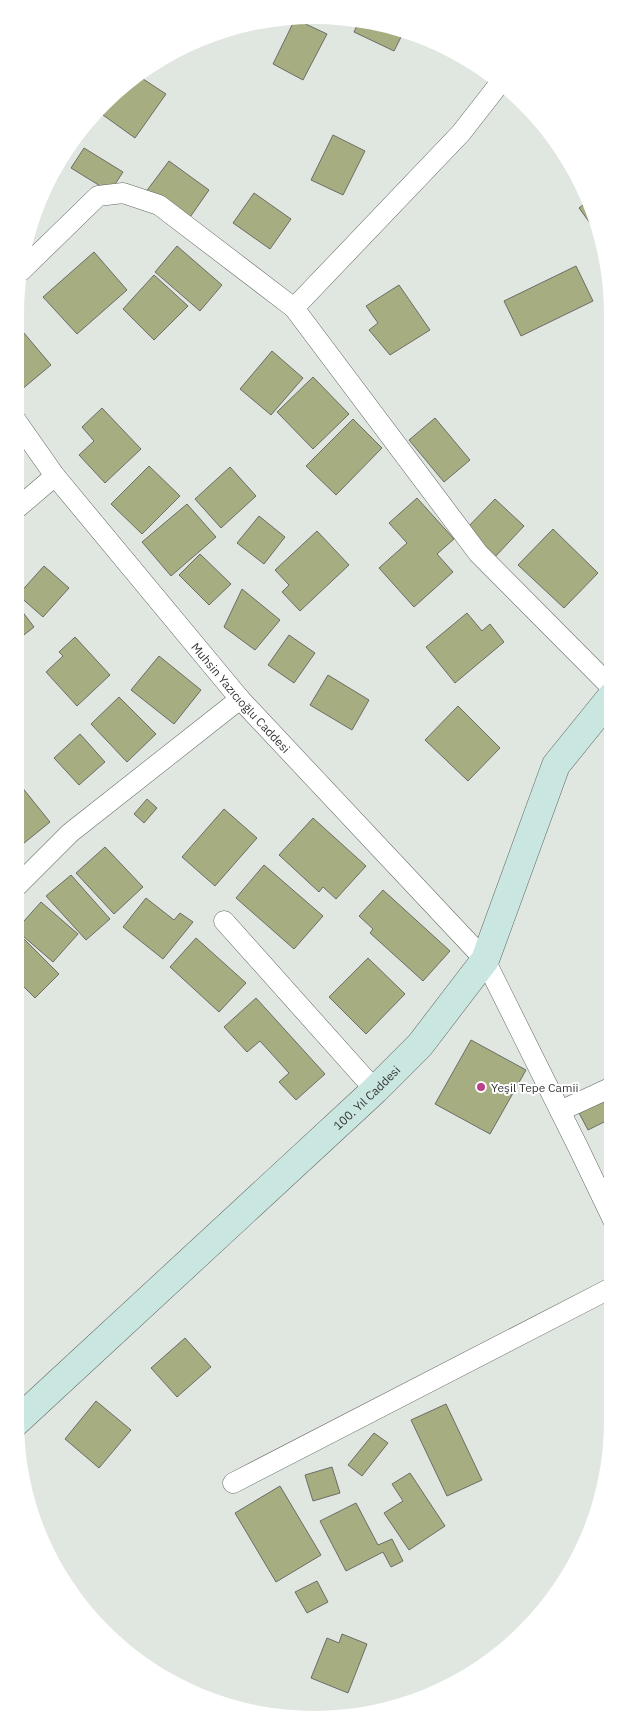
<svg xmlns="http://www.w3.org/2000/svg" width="628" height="1735" viewBox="0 0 628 1735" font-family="'IBM Plex Sans',sans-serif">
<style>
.building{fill:#a6ad81;stroke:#6c6d67}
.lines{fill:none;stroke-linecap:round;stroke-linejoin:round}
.street-casing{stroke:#636863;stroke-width:21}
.secondary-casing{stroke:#636863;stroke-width:29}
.street{stroke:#fff;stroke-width:20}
.secondary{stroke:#c9e6e1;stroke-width:28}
.poi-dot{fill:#bc3f8d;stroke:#fff;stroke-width:2}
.labels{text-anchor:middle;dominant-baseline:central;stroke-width:4;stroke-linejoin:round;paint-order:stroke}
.street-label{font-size:12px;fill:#363836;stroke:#fff}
.poi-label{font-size:12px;fill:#363836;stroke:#fff;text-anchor:start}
</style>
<rect width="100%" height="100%" fill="#e0e6e0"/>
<!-- building -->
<path class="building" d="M 295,19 L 327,34 L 303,80 L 273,64 Z
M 358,23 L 392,25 L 404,31 L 394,51 L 354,32 Z
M 140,77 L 166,94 L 135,138 L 103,115 L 115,99 Z
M 333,135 L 365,151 L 343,195 L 311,180 Z
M 84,148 L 123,172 L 110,192 L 71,168 Z
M 169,161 L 209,190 L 186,223 L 145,193 Z
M 254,193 L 291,219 L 270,249 L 233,223 Z
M 588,201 L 598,234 L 579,208 Z
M 177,246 L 222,285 L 200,311 L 155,272 Z
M 94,252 L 127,290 L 77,334 L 43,297 Z
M 576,266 L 593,301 L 521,336 L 504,301 Z
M 154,275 L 188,306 L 154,340 L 123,309 Z
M 399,285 L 430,330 L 390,355 L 369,330 L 378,323 L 366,306 Z
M 18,326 L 51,365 L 21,390 L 15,383 L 15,329 Z
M 272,351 L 303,378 L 271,415 L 240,389 Z
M 313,377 L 349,414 L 313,449 L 277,412 Z
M 102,408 L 141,449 L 105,483 L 79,455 L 94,441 L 82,427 Z
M 435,418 L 470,460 L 444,482 L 409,440 Z
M 353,419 L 382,448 L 336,495 L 306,466 Z
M 149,466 L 180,496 L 142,534 L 111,504 Z
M 230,467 L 256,496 L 221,528 L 195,499 Z
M 15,475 L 21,483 L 15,488 Z
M 417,498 L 454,539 L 437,554 L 453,572 L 414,607 L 379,568 L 407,543 L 389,523 Z
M 495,499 L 524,526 L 494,558 L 465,530 Z
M 187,504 L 216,537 L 171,576 L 142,542 Z
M 259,516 L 285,537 L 264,564 L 237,543 Z
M 553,529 L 598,573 L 564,608 L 518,565 Z
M 317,531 L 349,565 L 300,611 L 282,592 L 289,585 L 275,570 Z
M 200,554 L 231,584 L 209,605 L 179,575 Z
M 44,566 L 69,588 L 43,617 L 18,595 Z
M 242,589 L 280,620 L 255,650 L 224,627 Z
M 15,602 L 34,627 L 15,642 Z
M 467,613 L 482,631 L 490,624 L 504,642 L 455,683 L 426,647 Z
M 289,635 L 315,653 L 294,683 L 268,665 Z
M 75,637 L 110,675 L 77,706 L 46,672 L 63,656 L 59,652 Z
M 159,656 L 201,690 L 174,724 L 131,690 Z
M 328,675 L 369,700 L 352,730 L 310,705 Z
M 119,697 L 156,734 L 127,762 L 91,724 Z
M 458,706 L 500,748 L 468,781 L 425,740 Z
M 80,734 L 105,762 L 79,785 L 54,758 Z
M 21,786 L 50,822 L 18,848 L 15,844 L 15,790 Z
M 147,799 L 157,808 L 144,823 L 134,814 Z
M 224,809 L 257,838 L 215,886 L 182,857 Z
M 313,818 L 366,866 L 336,899 L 323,887 L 319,892 L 279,855 Z
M 105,847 L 143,887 L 114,914 L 76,873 Z
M 264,865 L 323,916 L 294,949 L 236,898 Z
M 71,875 L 110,919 L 86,940 L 46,896 Z
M 383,890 L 450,951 L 423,981 L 370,933 L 373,929 L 359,916 Z
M 146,898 L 174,920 L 180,913 L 193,922 L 163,959 L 123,927 Z
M 41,902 L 78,934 L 53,962 L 16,930 Z
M 15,930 L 59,974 L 35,998 L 15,978 Z
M 196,938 L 246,983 L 219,1012 L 170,967 Z
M 368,958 L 405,994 L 366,1034 L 329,997 Z
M 256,998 L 325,1074 L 296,1100 L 279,1082 L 289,1073 L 260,1041 L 247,1052 L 224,1027 Z
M 471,1040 L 526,1070 L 490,1134 L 435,1104 Z
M 610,1097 L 612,1101 L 612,1118 L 588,1130 L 579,1113 Z
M 185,1338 L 211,1367 L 177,1397 L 151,1368 Z
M 96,1401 L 131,1430 L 99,1468 L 65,1439 Z
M 446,1404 L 482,1480 L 447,1496 L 411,1420 Z
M 374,1433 L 388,1443 L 362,1476 L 348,1465 Z
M 332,1467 L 340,1493 L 313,1501 L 305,1475 Z
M 410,1473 L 445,1526 L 409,1550 L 384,1513 L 403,1501 L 392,1484 Z
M 280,1486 L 321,1555 L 276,1582 L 235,1513 Z
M 356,1503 L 378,1545 L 392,1539 L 403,1561 L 391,1567 L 383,1552 L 346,1571 L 320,1521 Z
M 317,1581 L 328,1602 L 307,1613 L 295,1592 Z
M 342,1634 L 367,1644 L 348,1693 L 311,1678 L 327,1638 L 339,1643 Z"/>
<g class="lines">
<!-- street casing -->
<g class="street-casing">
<g id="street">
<path d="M 21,271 L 98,196 L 123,193 L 159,205 L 294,308 L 478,553 L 611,687"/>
<path d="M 294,308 L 461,133 L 500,83"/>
<path id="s1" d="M 15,419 L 55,476 L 240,699 L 485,960 L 578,1147 L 613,1220"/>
<path d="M 15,510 L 55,476"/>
<path d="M 15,888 L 70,833 L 240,699"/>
<path d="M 224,921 L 375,1090"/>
<path d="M 560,1111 L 612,1087"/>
<path d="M 233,1483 L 613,1287"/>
</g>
</g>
<!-- secondary casing -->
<g class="secondary-casing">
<g id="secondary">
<path id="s2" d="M 15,1423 L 375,1090 L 420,1045 L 485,960 L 556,765 L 611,697"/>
</g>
</g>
<!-- street -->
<use href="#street" class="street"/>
<!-- secondary -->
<use href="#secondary" class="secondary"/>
</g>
<!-- markers -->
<circle class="poi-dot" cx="481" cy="1087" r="5"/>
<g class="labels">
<!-- street labels -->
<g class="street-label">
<text stroke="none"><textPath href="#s1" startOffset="359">Muhsin Yazıcıoğlu Caddesi</textPath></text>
<text stroke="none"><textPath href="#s2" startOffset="479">100. Yıl Caddesi</textPath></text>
</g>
<!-- poi labels -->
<g class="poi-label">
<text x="491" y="1087">Yeşil Tepe Camii</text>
</g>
</g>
<!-- crop -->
<path d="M0 0H628V1735H0ZM314 24H314A290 290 0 0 1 604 314V1421A290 290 0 0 1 314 1711H314A290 290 0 0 1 24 1421V314A290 290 0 0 1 314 24Z" fill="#fff" fill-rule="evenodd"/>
</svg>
